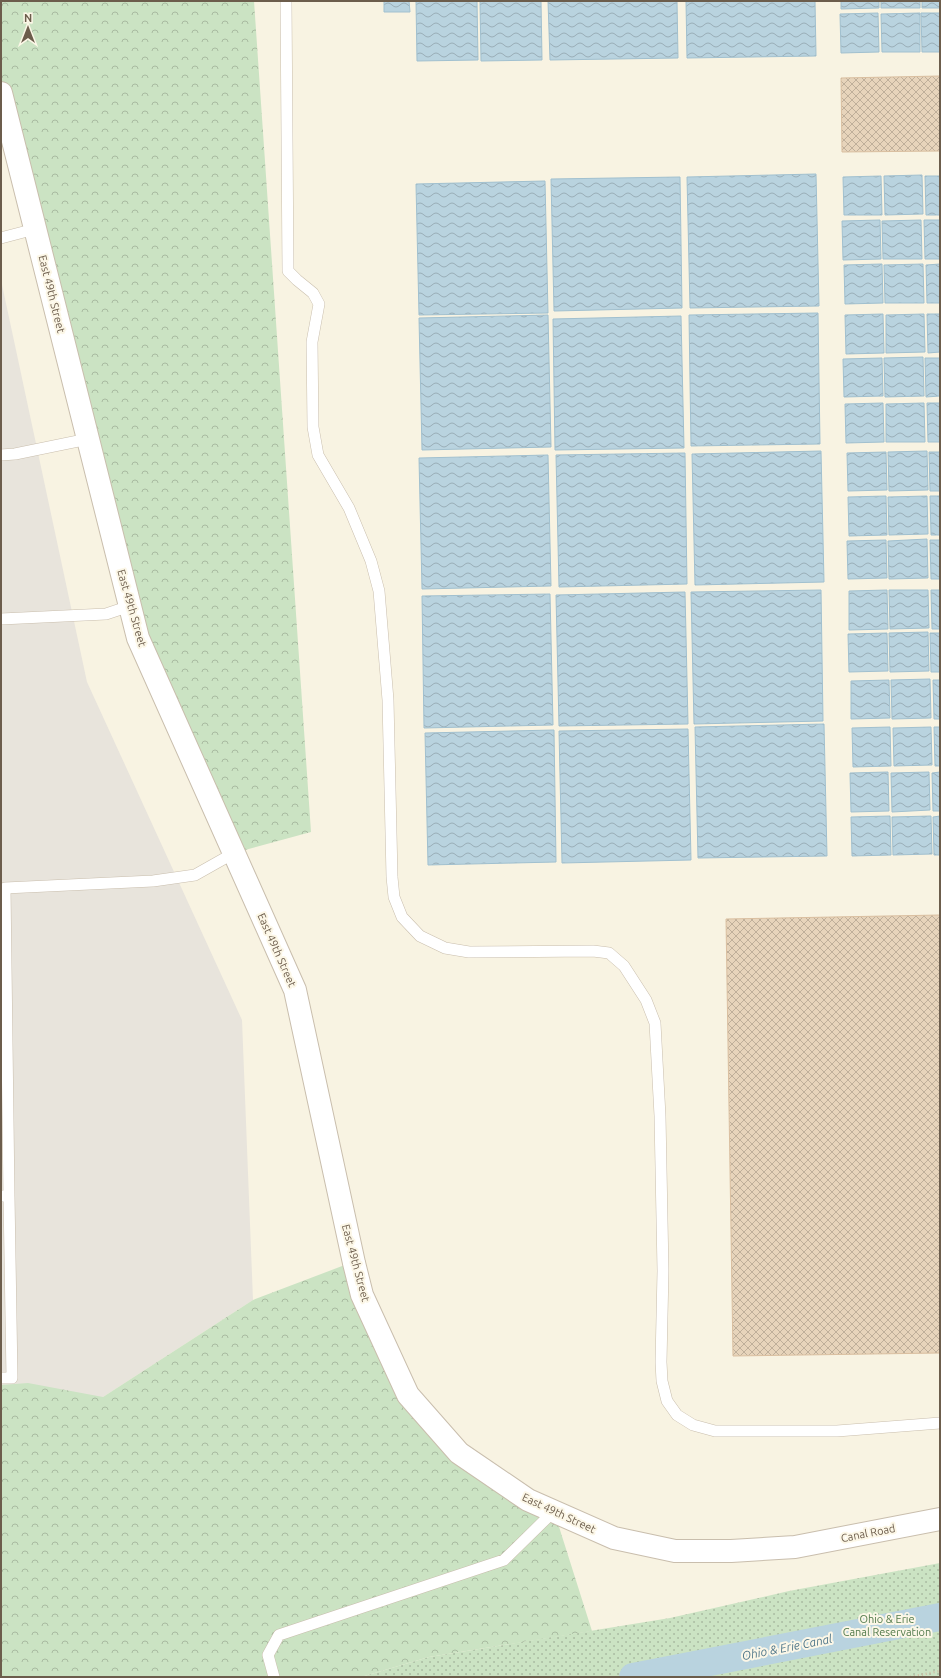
<svg xmlns="http://www.w3.org/2000/svg" width="941" height="1678" viewBox="0 0 941 1678" font-family="Ubuntu,sans-serif">
<style>
.industrial{fill:#e8e4dc}
.forest{fill:url(#forest-crowns)}
.park{fill:url(#park-dots)}
.water{fill:url(#water-waves);stroke:#a1c0cf}
.lines{fill:none;stroke-linecap:round;stroke-linejoin:round}
.canal{stroke:#b9d3df;stroke-width:28}
.building{fill:url(#building-cross-hatch);stroke:#dabfa0}
.service-casing{stroke:#c9bead;stroke-width:12}
.tertiary-casing{stroke:#c9bead;stroke-width:24}
.path{stroke:#cebaa1;stroke-width:2.5;stroke-dasharray:1 3;stroke-linecap:butt}
.service{stroke:#fff;stroke-width:11}
.tertiary{stroke:#fff;stroke-width:22}
.labels{text-anchor:middle;dominant-baseline:central;stroke-width:4;stroke-linejoin:round;paint-order:stroke}
.street-label{font-size:11px;fill:#6c5d4c;stroke:#fcf7e7}
.park-label{font-size:11px;fill:#527b4c;stroke:#fcf7e7}
.water-label{font-size:12px;font-style:italic;fill:#50778a;stroke:#fcf7e7}
</style>
<defs>
<pattern id="forest-crowns" width="20" height="18" patternUnits="userSpaceOnUse"><rect width="20" height="18" fill="#cbe3c3"/><path d="M2 6a3 3 0 1 1 6 0M12 15a3 3 0 1 1 6 0" fill="none" stroke="#a9bba1"/></pattern>
<pattern id="park-dots" width="8" height="8" patternUnits="userSpaceOnUse"><rect width="8" height="8" fill="#cbe3c3"/><path d="M2 2h.1M6 6h.1" fill="none" stroke="#a9bba1" stroke-width="1.8" stroke-linecap="round"/></pattern>
<pattern id="water-waves" width="16" height="10" patternUnits="userSpaceOnUse"><rect width="16" height="10" fill="#b9d3df"/><path d="M0 5q4-4 8 0t8 0" fill="none" stroke="#9aaeb7"/></pattern>
<pattern id="building-cross-hatch" width="8" height="8" patternUnits="userSpaceOnUse"><rect width="8" height="8" fill="#e7d4bb"/><path d="M0 0l8 8M0 8l8-8" fill="none" stroke="#bfaf9a"/></pattern>
</defs>
<rect width="100%" height="100%" fill="#f8f3e2"/>
<!-- industrial -->
<path class="industrial" d="M 1,280 L 87,682 L 242,1020 L 253,1300 L 103,1397 L 1,1397 Z"/>
<!-- forest -->
<path class="forest" d="M 1,1 L 254,1 L 311,832 L 234,853 L 138,638 L 1,93 Z
M 350,1263 L 408,1395 L 459,1453 L 554,1511 L 592,1631 L 429,1657 L 361,1677 L 1,1677 L 1,1385 L 28,1383 L 103,1397 L 253,1300 Z"/>
<!-- park -->
<path class="park" d="M 940,1563 L 940,1677 L 361,1677 L 429,1657 L 670,1618 L 789,1591 Z"/>
<!-- water -->
<path class="water" d="M 384,1 L 409,1 L 410,12 L 384,12 Z
M 416,1 L 477,1 L 478,60 L 417,61 Z
M 480,1 L 541,1 L 542,60 L 481,61 Z
M 548,1 L 677,1 L 678,58 L 550,60 Z
M 686,1 L 815,1 L 816,56 L 687,58 Z
M 841,1 L 879,1 L 879,8 L 841,9 Z
M 881,1 L 920,1 L 920,8 L 881,8 Z
M 922,1 L 940,1 L 940,8 L 922,8 Z
M 878,13 L 879,52 L 841,53 L 840,14 Z
M 920,13 L 920,52 L 882,52 L 881,14 Z
M 921,13 L 940,13 L 940,52 L 922,52 Z
M 816,174 L 819,306 L 690,308 L 687,177 Z
M 922,175 L 923,214 L 885,215 L 884,176 Z
M 881,176 L 882,215 L 844,215 L 843,177 Z
M 925,176 L 940,176 L 940,215 L 926,215 Z
M 680,177 L 682,308 L 554,311 L 551,179 Z
M 545,181 L 548,313 L 419,315 L 416,184 Z
M 880,220 L 881,259 L 843,260 L 842,221 Z
M 921,220 L 922,259 L 883,259 L 882,221 Z
M 924,220 L 940,220 L 940,259 L 925,259 Z
M 882,264 L 883,303 L 845,304 L 844,265 Z
M 923,264 L 924,303 L 885,303 L 884,265 Z
M 940,264 L 940,303 L 927,303 L 926,265 Z
M 818,313 L 820,444 L 691,446 L 689,315 Z
M 883,314 L 884,353 L 846,354 L 845,315 Z
M 924,314 L 925,352 L 886,353 L 886,315 Z
M 927,314 L 940,314 L 940,352 L 928,353 Z
M 548,315 L 551,447 L 422,450 L 419,318 Z
M 681,316 L 684,448 L 555,450 L 553,319 Z
M 923,357 L 924,396 L 885,397 L 884,358 Z
M 882,358 L 883,396 L 844,397 L 843,359 Z
M 925,358 L 940,358 L 940,396 L 926,397 Z
M 883,403 L 884,442 L 846,443 L 845,404 Z
M 924,403 L 925,442 L 886,442 L 886,404 Z
M 927,403 L 940,403 L 940,442 L 928,442 Z
M 821,451 L 824,582 L 695,585 L 692,454 Z
M 927,451 L 928,490 L 889,491 L 888,452 Z
M 886,452 L 887,490 L 848,491 L 847,453 Z
M 929,452 L 940,452 L 940,491 L 930,491 Z
M 685,453 L 687,584 L 559,587 L 556,455 Z
M 548,455 L 551,586 L 422,589 L 419,458 Z
M 886,496 L 887,535 L 849,536 L 848,497 Z
M 927,496 L 928,534 L 889,535 L 888,497 Z
M 930,496 L 940,496 L 940,535 L 931,535 Z
M 927,539 L 928,578 L 889,579 L 888,541 Z
M 886,540 L 887,578 L 848,579 L 847,541 Z
M 930,540 L 940,540 L 940,579 L 931,579 Z
M 821,590 L 823,721 L 694,724 L 691,592 Z
M 887,590 L 888,629 L 849,630 L 849,591 Z
M 889,590 L 928,590 L 929,628 L 890,629 Z
M 931,590 L 940,590 L 940,629 L 932,629 Z
M 685,592 L 688,724 L 559,726 L 556,595 Z
M 550,594 L 553,725 L 424,728 L 422,596 Z
M 928,632 L 929,671 L 890,672 L 889,633 Z
M 887,633 L 888,671 L 849,672 L 848,634 Z
M 930,633 L 940,633 L 940,672 L 931,672 Z
M 930,679 L 931,718 L 892,719 L 891,680 Z
M 889,680 L 890,718 L 851,719 L 851,681 Z
M 933,680 L 940,680 L 940,719 L 934,719 Z
M 824,724 L 827,856 L 698,858 L 695,727 Z
M 890,727 L 891,766 L 853,767 L 852,728 Z
M 931,727 L 932,765 L 894,766 L 893,728 Z
M 934,727 L 940,727 L 940,766 L 935,766 Z
M 688,729 L 691,860 L 562,863 L 559,731 Z
M 554,730 L 556,862 L 428,865 L 425,733 Z
M 888,772 L 889,811 L 851,812 L 850,773 Z
M 929,772 L 930,810 L 892,812 L 891,773 Z
M 940,772 L 940,811 L 933,811 L 932,773 Z
M 890,816 L 891,855 L 852,856 L 851,817 Z
M 931,816 L 932,854 L 893,855 L 892,817 Z
M 940,816 L 940,855 L 934,855 L 933,817 Z"/>
<g class="lines">
<!-- canal -->
<path class="canal" d="M 633,1677 L 940,1617"/>
</g>
<!-- building -->
<path class="building" d="M 940,76 L 940,151 L 842,152 L 841,78 Z
M 940,915 L 940,1353 L 733,1356 L 726,919 Z"/>
<g class="lines">
<!-- service casing -->
<g class="service-casing">
<path id="service" d="M 286,1 L 288,271 L 297,280 L 313,293 L 319,304 L 312,342 L 313,427 L 318,455 L 349,508 L 371,561 L 379,591 L 388,700 L 392,877 L 394,897 L 402,917 L 420,936 L 445,948 L 469,952 L 593,951 L 609,953 L 624,966 L 646,1000 L 655,1023 L 660,1116 L 663,1271 L 661,1362 L 662,1381 L 667,1401 L 677,1415 L 693,1425 L 715,1431 L 837,1431 L 940,1423
M 1,238 L 35,229
M 1,455 L 15,454 L 88,439
M 1,619 L 106,614 L 130,606
M 1,1196 L 9,1196 L 5,888 L 153,881 L 195,875 L 234,853
M 1,1378 L 12,1378 L 9,1196
M 274,1677 L 268,1655 L 279,1635 L 504,1560 L 554,1511"/>
</g>
<!-- tertiary casing -->
<g class="tertiary-casing">
<path id="tertiary" d="M 1,93 L 138,638 L 295,990 L 354,1263 L 362,1295 L 408,1395 L 459,1453 L 528,1500 L 614,1538 L 675,1551 L 731,1551 L 795,1547 L 940,1519"/>
</g>
<!-- path -->
<path class="path" d="M 910,1677 L 940,1671"/>
<!-- service -->
<use href="#service" class="service"/>
<!-- tertiary -->
<use href="#tertiary" class="tertiary"/>
</g>
<g class="labels">
<!-- street labels -->
<g class="street-label">
<text transform="translate(52 294) rotate(76)">East 49th Street</text>
<text transform="translate(132 608) rotate(74)">East 49th Street</text>
<text transform="translate(277 950) rotate(66)">East 49th Street</text>
<text transform="translate(356 1263) rotate(75)">East 49th Street</text>
<text transform="translate(559 1513) rotate(25)">East 49th Street</text>
<text transform="translate(868 1533) rotate(-11)">Canal Road</text>
</g>
<!-- park labels -->
<g class="park-label">
<text x="887" y="1619">Ohio &amp; Erie<tspan x="887" dy="13">Canal Reservation</tspan></text>
</g>
<!-- water labels -->
<g class="water-label">
<text transform="translate(787 1647) rotate(-11)">Ohio &amp; Erie Canal</text>
</g>
</g>
<!-- border -->
<rect width="941" height="1678" fill="none" stroke="#6c5d4c" stroke-width="4"/>
<!-- north arrow -->
<g transform="translate(28 28)" stroke="#fcf7e7" stroke-width="3" paint-order="stroke">
<path d="M0-3L7 15L0 10L-7 15Z" fill="#6c5d4c"/>
<text y="-6" font-size="11" font-weight="bold" text-anchor="middle" fill="#6c5d4c">N</text>
</g>
</svg>
